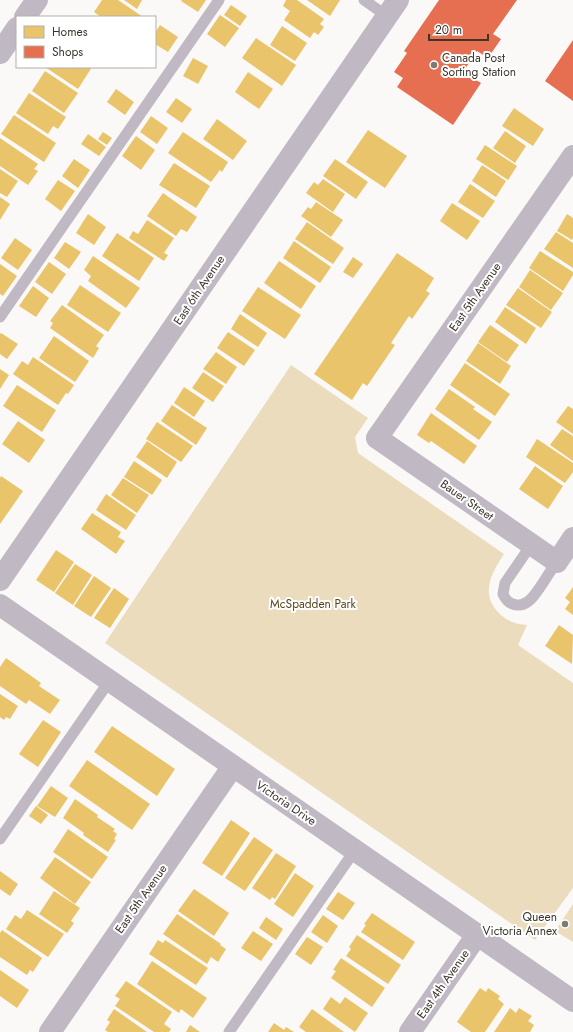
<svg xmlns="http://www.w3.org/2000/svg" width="573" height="1032" viewBox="0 0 573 1032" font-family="Jost,sans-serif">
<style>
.green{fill:#ecdcbe}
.homes{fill:#e9c46a}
.shops{fill:#e76f51}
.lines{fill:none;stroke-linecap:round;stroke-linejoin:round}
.service{stroke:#c0b9c4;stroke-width:11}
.minor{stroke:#c0b9c4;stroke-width:22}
.tertiary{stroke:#c0b9c4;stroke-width:22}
.poi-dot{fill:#7e7a73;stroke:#fff;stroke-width:1.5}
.labels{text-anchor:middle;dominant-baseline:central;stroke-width:4;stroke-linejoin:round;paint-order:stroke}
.poi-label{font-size:12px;fill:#3b362c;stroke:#fff;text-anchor:start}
.street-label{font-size:12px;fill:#3b362c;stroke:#fff}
.park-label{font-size:12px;fill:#594620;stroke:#fff}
</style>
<rect width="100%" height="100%" fill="#fbf9f7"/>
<!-- green -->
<path class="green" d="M 291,365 L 368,418 L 355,437 L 358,453 L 504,554 C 491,574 479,595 501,615 C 509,622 516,624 527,625 L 518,645 L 573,683 L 573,888 L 535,940 L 105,643 Z
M 573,904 L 573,942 L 555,931 Z"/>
<!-- homes -->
<path class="homes" d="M 102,0 L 118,0 L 143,17 L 101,17 L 94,12 Z
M 124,0 L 142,0 L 137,9 Z
M 182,0 L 206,0 L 198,12 L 181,1 Z
M 286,0 L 297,0 L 324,19 L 320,24 L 324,27 L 318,35 L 314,32 L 310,38 L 284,20 L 290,11 L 283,6 Z
M 307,0 L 340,0 L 330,16 Z
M 231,5 L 247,16 L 240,26 L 224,15 Z
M 220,15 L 239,28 L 225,47 L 207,34 Z
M 160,25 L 178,37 L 168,52 L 155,44 L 155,33 Z
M 282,26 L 307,43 L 295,61 L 270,45 Z
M 256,38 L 296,65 L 282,86 L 242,58 Z
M 193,58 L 208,66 L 198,84 L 183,76 Z
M 45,67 L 92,67 L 78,89 Z
M 45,71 L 78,93 L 64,113 L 32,91 Z
M 248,72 L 273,89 L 259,109 L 235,92 Z
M 116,89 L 134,102 L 125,115 L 107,102 Z
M 29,93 L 66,117 L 58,129 L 53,126 L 48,134 L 16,113 Z
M 176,98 L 192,109 L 182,123 L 166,112 Z
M 514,108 L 544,129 L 533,146 L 502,126 Z
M 14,115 L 56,143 L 44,162 L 1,134 Z
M 151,116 L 168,128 L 157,144 L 140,132 Z
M 217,119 L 247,141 L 233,160 L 203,139 Z
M 368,130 L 407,156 L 385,188 L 346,162 Z
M 505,131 L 526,146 L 515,163 L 493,148 Z
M 103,132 L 112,138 L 107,145 L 98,139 Z
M 183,132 L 228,162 L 222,172 L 220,170 L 211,182 L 168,153 Z
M 88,134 L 106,147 L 99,156 L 81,144 Z
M 136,136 L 155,150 L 141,170 L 122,156 Z
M 0,138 L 38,164 L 34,169 L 38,171 L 28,185 L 0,166 Z
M 485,145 L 517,166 L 508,180 L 476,159 Z
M 74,159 L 90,170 L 78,188 L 62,176 Z
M 335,159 L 368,182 L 356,199 L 323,176 Z
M 174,163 L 210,186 L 196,208 L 159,185 Z
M 482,165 L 506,181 L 496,197 L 472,181 Z
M 0,169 L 18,181 L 7,197 L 0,193 Z
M 323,179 L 345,194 L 333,212 L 306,193 L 314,182 L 318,185 Z
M 58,180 L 75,191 L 61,211 L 45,199 Z
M 470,184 L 495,201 L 483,218 L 458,202 Z
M 163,193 L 197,217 L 187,232 L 181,229 L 176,236 L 147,216 Z
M 0,197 L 10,204 L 0,220 Z
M 316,202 L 343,220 L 331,237 L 301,216 L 308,207 L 311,209 Z
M 452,203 L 480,221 L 467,240 L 440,221 Z
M 88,214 L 106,227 L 94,245 L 76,233 Z
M 567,214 L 573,218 L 573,238 L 572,240 L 557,231 Z
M 147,220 L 174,238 L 164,253 L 168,255 L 164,261 L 129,238 L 133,231 L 138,234 Z
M 307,222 L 344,248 L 333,264 L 295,239 Z
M 556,232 L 573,243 L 573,268 L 544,249 Z
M 117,233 L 154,258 L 139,281 L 102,256 Z
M 15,238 L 32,250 L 18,270 L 1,258 Z
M 294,241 L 331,267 L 320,283 L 283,258 Z
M 65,242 L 81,252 L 69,269 L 54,258 Z
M 540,251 L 573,272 L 573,275 L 563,291 L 529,268 Z
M 397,253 L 434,278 L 426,291 L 430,293 L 412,319 L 409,316 L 391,343 L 395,345 L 367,386 L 363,383 L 352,400 L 314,374 Z
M 93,256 L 140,288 L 126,308 L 88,281 L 91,276 L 84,270 Z
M 353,257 L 363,264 L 353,278 L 343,272 Z
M 279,261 L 316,286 L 301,309 L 264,283 Z
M 49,262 L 66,274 L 52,294 L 35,282 Z
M 0,264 L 17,276 L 3,296 L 0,294 Z
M 530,270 L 563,293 L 551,310 L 519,287 Z
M 80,285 L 121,313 L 108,332 L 67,305 Z
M 33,286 L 49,298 L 36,317 L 19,306 Z
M 258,287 L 301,315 L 285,339 L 242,311 Z
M 518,288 L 552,312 L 541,328 L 506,305 Z
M 62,305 L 104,335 L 96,346 L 99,348 L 93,358 L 50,328 L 53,323 L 50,321 Z
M 505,307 L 536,328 L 526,344 L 495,322 Z
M 240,314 L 267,333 L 258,347 L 231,329 Z
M 490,325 L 519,345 L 507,362 L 478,342 Z
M 228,332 L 255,350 L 244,366 L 217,348 Z
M 1,333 L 18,344 L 7,359 L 0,354 L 0,334 Z
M 54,336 L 89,361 L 75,382 L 39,358 Z
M 478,343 L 511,366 L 500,384 L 466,361 Z
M 216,352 L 237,367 L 226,384 L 203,369 Z
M 33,357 L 74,385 L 68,394 L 66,393 L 58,405 L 13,374 L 22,361 L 28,365 Z
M 465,363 L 510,394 L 495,416 L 450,385 Z
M 0,369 L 9,375 L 0,389 Z
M 203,372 L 224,386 L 213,402 L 192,388 Z
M 17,385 L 56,410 L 42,432 L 3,406 Z
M 184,387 L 205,401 L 194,417 L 174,403 Z
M 449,389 L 475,407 L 473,409 L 492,422 L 479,440 L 435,409 Z
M 172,405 L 207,428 L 196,445 L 161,421 Z
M 568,406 L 573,409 L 573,434 L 556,422 Z
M 431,413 L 477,446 L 464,464 L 431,441 L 429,443 L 417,435 Z
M 18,421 L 45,440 L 29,463 L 2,444 Z
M 157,422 L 193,446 L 181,462 L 146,439 Z
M 562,429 L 573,436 L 573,461 L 550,445 Z
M 537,439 L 573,463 L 573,472 L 565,483 L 526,457 Z
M 147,441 L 177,462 L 167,478 L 136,457 Z
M 134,461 L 162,480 L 152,495 L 124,477 Z
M 535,466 L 563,486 L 548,509 L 519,489 Z
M 1,476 L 23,491 L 0,524 L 0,478 Z
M 123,478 L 149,495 L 137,513 L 111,495 Z
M 106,494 L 136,515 L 126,530 L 96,510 Z
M 92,513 L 121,532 L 118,537 L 125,541 L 116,554 L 81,529 Z
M 56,550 L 74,562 L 54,592 L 36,580 Z
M 75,564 L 92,575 L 73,605 L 55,593 Z
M 94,576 L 111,588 L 91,617 L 74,606 Z
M 573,587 L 573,615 L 565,609 L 570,602 L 565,598 Z
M 114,588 L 129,599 L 110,628 L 94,618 Z
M 559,625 L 573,635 L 572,664 L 545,646 Z
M 6,658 L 41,683 L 39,686 L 60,700 L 50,714 L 29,700 L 26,704 L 0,686 L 0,667 Z
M 0,694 L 18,706 L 10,719 L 6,717 L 4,720 L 0,717 Z
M 43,720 L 61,732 L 38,767 L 19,754 Z
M 112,726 L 175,769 L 157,796 L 94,752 Z
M 87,760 L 150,804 L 132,830 L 69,786 Z
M 51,786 L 68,798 L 55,817 L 37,806 Z
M 75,799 L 98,815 L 97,817 L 115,829 L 113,831 L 117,834 L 114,839 L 116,840 L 108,852 L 83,835 L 84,833 L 63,818 Z
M 36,806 L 48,815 L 41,824 L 29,816 Z
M 231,820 L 250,833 L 222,876 L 202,863 Z
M 68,829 L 108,857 L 92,879 L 53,852 Z
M 254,837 L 273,850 L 245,891 L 225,878 Z
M 276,853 L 296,866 L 275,899 L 272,897 L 270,900 L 252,888 Z
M 55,857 L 91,882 L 75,904 L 40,878 Z
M 0,871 L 18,884 L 10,896 L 0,889 Z
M 295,873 L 314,886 L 293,917 L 274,904 Z
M 194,889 L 229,913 L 214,936 L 178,911 Z
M 54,891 L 80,908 L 71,921 L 74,923 L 67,933 L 39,914 Z
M 338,892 L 355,903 L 343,920 L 326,909 Z
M 27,910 L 64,934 L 48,957 L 6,929 L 15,915 L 21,919 Z
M 372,913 L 415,942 L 403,960 L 361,932 L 366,925 L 364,924 Z
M 177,914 L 221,944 L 220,945 L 226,949 L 218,962 L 211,957 L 207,964 L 163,934 Z
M 323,915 L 338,926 L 327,943 L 311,932 Z
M 266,917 L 283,929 L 276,940 L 259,928 Z
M 2,930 L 42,958 L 33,972 L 30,970 L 27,975 L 0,957 L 0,933 Z
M 253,931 L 273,944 L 261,961 L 241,948 Z
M 357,935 L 401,965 L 388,984 L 346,956 L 351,949 L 349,947 Z
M 307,937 L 323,947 L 311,965 L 295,954 Z
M 158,940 L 163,943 L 165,940 L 208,968 L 196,985 L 149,954 Z
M 341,958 L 385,988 L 372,1007 L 331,978 L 336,971 L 333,970 Z
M 152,961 L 207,998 L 193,1018 L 181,1009 L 179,1013 L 137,984 Z
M 0,970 L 29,990 L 17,1008 L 0,996 Z
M 126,981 L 172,1012 L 164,1024 L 171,1029 L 169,1032 L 154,1032 L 115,1006 L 120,999 L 115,996 Z
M 480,988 L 486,992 L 488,988 L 500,996 L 498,999 L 504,1004 L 485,1032 L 471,1032 L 457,1022 Z
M 331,997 L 340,1004 L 345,997 L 368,1013 L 355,1032 L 323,1009 Z
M 510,1008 L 516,1013 L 519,1008 L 532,1016 L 528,1021 L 534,1025 L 530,1032 L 494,1032 Z
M 114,1009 L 147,1032 L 108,1032 L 105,1030 L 110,1022 L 107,1020 Z
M 312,1009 L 344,1032 L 306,1032 L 299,1027 Z
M 274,1023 L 284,1030 L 286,1027 L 294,1032 L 268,1032 Z
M 190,1025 L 200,1032 L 186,1032 Z"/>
<!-- shops -->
<path class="shops" d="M 439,0 L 517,0 L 493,34 L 501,39 L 488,58 L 477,51 L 463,72 L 481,83 L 453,125 L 397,87 L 403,78 L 394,72 L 407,53 L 404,51 Z
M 573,40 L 573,101 L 545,81 Z"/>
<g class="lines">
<!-- service -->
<path class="service" d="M 364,0 L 387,16
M 0,317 L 219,0
M 531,545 L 505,583 L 503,594 C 508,606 521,609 531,599 C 539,591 549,572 557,562
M 0,839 L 110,680
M 229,1032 L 355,850"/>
<!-- minor -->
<path class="minor" d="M 25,17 L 37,0
M 0,53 L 17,28
M 573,156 L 377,438 L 557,562 L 573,538
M 0,580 L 398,0
M 50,1032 L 233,766
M 410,1032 L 477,935"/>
<!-- tertiary -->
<path class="tertiary" d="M 0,605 L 573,1001"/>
</g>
<!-- markers -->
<g class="poi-dot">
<circle cx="434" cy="65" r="4"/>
<circle cx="565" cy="924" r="4"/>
</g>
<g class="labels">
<!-- poi labels -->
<g class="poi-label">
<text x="442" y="58">Canada Post<tspan x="442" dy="14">Sorting Station</tspan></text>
<text x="557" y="917" text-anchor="end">Queen<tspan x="557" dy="14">Victoria Annex</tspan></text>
</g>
<!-- street labels -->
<g class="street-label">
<text transform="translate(199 290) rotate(-56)">East 6th Avenue</text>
<text transform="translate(475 297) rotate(-55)">East 5th Avenue</text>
<text transform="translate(467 500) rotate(35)">Bauer Street</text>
<text transform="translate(286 803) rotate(34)">Victoria Drive</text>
<text transform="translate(141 899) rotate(-55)">East 5th Avenue</text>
<text transform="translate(443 984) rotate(-55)">East 4th Avenue</text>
</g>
<!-- park labels -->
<g class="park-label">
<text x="313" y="604">McSpadden Park</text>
</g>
</g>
<!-- legend -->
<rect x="16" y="16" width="140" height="52" fill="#ffffff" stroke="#b1afab"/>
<rect x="24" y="26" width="20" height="12" fill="#e9c46a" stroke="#b1afab"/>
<text x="52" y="36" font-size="12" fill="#3b362c">Homes</text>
<rect x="24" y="46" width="20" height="12" fill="#e76f51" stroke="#b1afab"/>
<text x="52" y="56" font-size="12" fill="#3b362c">Shops</text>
<!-- scale -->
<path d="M429 34v6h59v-6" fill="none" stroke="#3b362c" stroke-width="2"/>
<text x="435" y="34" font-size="12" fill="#3b362c" stroke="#ffffff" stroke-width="3" paint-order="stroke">20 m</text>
</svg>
